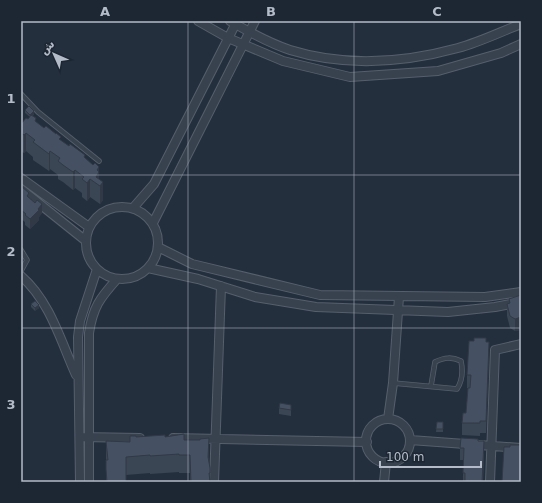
<svg xmlns="http://www.w3.org/2000/svg" width="542" height="503" viewBox="0 0 542 503" font-family="'DejaVu Sans',Vazirmatn,sans-serif">
<style>
.lines{fill:none;stroke-linecap:round;stroke-linejoin:round}
.lane-casing{stroke:#565f6c;stroke-width:5.5}
.street-casing{stroke:#565f6c;stroke-width:10}
.lane{stroke:#38414e;stroke-width:4}
.street{stroke:#38414e;stroke-width:8}
.wall{fill:#3b4654}
.shaded-wall{fill:#303945}
.building{fill:#455162;stroke:#303945}
.grid{fill:none;stroke:#b4bcc9;stroke-width:1;stroke-opacity:0.55}
.neatline{fill:none;stroke:#b4bcc9;stroke-width:1.5}
.grid-label{font-size:13px;text-anchor:middle;font-weight:bold;fill:#b4bcc9}
</style>
<rect width="100%" height="100%" fill="#242f3e"/>
<g class="lines">
<!-- lane casing -->
<g class="lane-casing">
<path id="lane" d="M 21,94 L 38,112 L 99,161
M 21,250 L 27,260 L 21,271
M 393,383 L 457,389 C 463,380 463,371 461,361 C 452,357 445,357 435,362 L 431,386"/>
</g>
<!-- street casing -->
<g class="street-casing">
<path id="street" d="M 198,21 L 228,38 L 283,61 L 350,77 L 438,71 L 501,53 L 521,44
M 230,21 C 249,32 269,43 290,50 C 345,67 403,63 458,48 C 480,42 500,32 521,24
M 21,178 L 89,227
M 21,189 L 86,241
M86 243a36 36 0 1 1 72 0a36 36 0 1 1-72 0Z
M 133,208 L 154,184 L 237,21
M 153,223 L 255,21
M 158,247 L 192,264 L 320,295 L 485,297 L 521,292
M 148,268 L 198,279 L 255,297 L 316,307 L 448,312 L 495,307 L 521,302
M 21,276 C 50,301 61,342 76,375
M 388,419 L 393,383 L 399,297
M366 441a22 22 0 1 1 44 0a22 22 0 1 1-44 0Z
M 80,437 L 140,438
M 173,438 L 367,442
M 410,440 L 521,448
M 80,482 L 78,337 L 80,321 L 97,269
M 89,482 L 89,333 C 93,307 100,298 117,279
M 214,482 L 221,286
M 384,482 L 386,462
M 490,482 L 495,350 L 521,344"/>
</g>
<!-- lane -->
<use href="#lane" class="lane"/>
<!-- street -->
<use href="#street" class="street"/>
</g>
<!-- wall -->
<path class="wall" d="M 21,101 L 23,121 L 22,123 L 28,119 L 30,117 L 25,113 L 25,110 L 34,114 L 33,116 L 36,122 L 85,159 L 99,180 L 103,200 L 100,204 L 90,197 L 87,201 L 82,197 L 82,193 L 75,188 L 73,190 L 63,182 L 58,179 L 58,175 L 50,169 L 49,171 L 33,160 L 33,157 L 26,151 L 24,153 L 21,151 Z
M 21,186 L 29,198 L 42,213 L 39,217 L 39,220 L 30,229 L 25,225 L 25,222 L 21,219 Z
M 509,299 L 521,327 L 521,330 L 515,331 L 510,328 L 507,316 L 507,304 L 509,303 Z
M 31,304 L 39,308 L 35,311 L 31,307 Z
M 486,342 L 489,355 L 486,433 L 480,433 L 480,436 L 462,435 L 462,423 L 466,413 L 468,388 L 467,388 L 467,375 Z
M 291,405 L 291,416 L 279,414 L 279,408 Z
M 437,422 L 443,422 L 443,432 L 436,432 Z
M 136,437 L 165,437 L 184,440 L 209,457 L 210,482 L 190,482 L 190,473 L 179,473 L 179,472 L 150,474 L 150,473 L 126,475 L 126,482 L 106,482 L 106,441 L 130,442 Z
M 478,441 L 484,454 L 483,482 L 463,482 L 463,460 L 460,460 L 460,448 Z"/>
<!-- shaded-wall -->
<path class="shaded-wall" d="M 23,103 L 23,121 L 22,122 L 22,127 L 21,126 L 21,105 Z
M 34,111 L 34,114 L 30,118 L 30,115 Z
M 26,133 L 26,151 L 24,153 L 24,135 Z
M 50,151 L 50,169 L 49,171 L 49,154 Z
M 99,167 L 99,186 L 96,177 L 97,170 Z
M 75,170 L 75,188 L 73,190 L 73,172 Z
M 90,179 L 90,197 L 87,201 L 87,183 Z
M 103,182 L 103,200 L 100,204 L 100,186 Z
M 42,204 L 42,213 L 39,217 L 39,220 L 30,229 L 30,219 Z
M 39,305 L 39,308 L 35,311 L 35,308 Z
M 520,315 L 521,315 L 521,330 L 515,331 L 515,319 Z
M 489,342 L 489,355 L 486,433 L 486,421 Z
M 209,438 L 209,457 L 208,476 L 208,457 Z"/>
<!-- building -->
<path class="building" d="M 29,106 L 34,111 L 30,115 L 25,110 Z
M 31,115 L 36,118 L 35,121 L 44,128 L 46,126 L 56,134 L 56,133 L 61,137 L 59,139 L 69,146 L 70,144 L 85,155 L 84,157 L 93,165 L 95,163 L 99,167 L 97,170 L 99,172 L 96,177 L 103,182 L 100,186 L 90,179 L 87,183 L 82,179 L 84,177 L 75,170 L 73,172 L 63,165 L 58,161 L 60,158 L 50,151 L 49,154 L 33,142 L 35,140 L 26,133 L 24,135 L 21,133 L 21,129 L 22,127 L 21,126 L 21,124 L 26,118 L 28,119 Z
M 21,186 L 29,193 L 27,196 L 35,203 L 37,200 L 42,204 L 38,209 L 39,210 L 30,219 L 25,215 L 26,214 L 21,210 Z
M 521,295 L 521,315 L 520,315 L 521,317 L 515,319 L 510,316 L 507,304 L 510,303 L 509,299 Z
M 35,301 L 39,305 L 35,308 L 31,304 Z
M 474,338 L 486,338 L 486,342 L 489,342 L 486,421 L 480,421 L 480,423 L 462,423 L 463,413 L 466,413 L 468,388 L 470,388 L 471,375 L 467,375 L 469,341 L 474,341 Z
M 280,403 L 291,405 L 291,410 L 279,408 Z
M 437,422 L 443,422 L 443,429 L 436,429 Z
M 184,434 L 184,440 L 200,440 L 200,439 L 209,438 L 208,457 L 210,468 L 210,473 L 209,473 L 210,482 L 191,482 L 190,455 L 179,455 L 179,454 L 150,456 L 150,455 L 126,457 L 126,482 L 107,482 L 106,469 L 106,460 L 108,460 L 106,441 L 130,442 L 130,436 L 136,436 L 136,437 L 165,435 L 165,437 Z
M 461,438 L 478,439 L 478,441 L 484,441 L 482,482 L 465,482 L 465,473 L 463,473 L 464,448 L 460,448 Z
M 510,445 L 521,445 L 521,481 L 520,481 L 520,482 L 502,482 L 504,447 L 510,447 Z"/>
<!-- grid -->
<path class="grid" d="M 188,21 L 188,482M 354,21 L 354,482M 21,175 L 521,175M 21,328 L 521,328"/>
<!-- border -->
<rect width="542" height="503" fill="none" stroke="#1d2633" stroke-width="44"/>
<!-- north arrow -->
<g transform="translate(54 54) rotate(315)" stroke="#1d2633" stroke-width="3" paint-order="stroke">
<path d="M0-3L7 15L0 10L-7 15Z" fill="#b4bcc9"/>
<text y="-6" font-size="11" font-weight="bold" text-anchor="middle" fill="#b4bcc9">ش</text>
</g>
<!-- scale -->
<path d="M380 461v6h101v-6" fill="none" stroke="#b4bcc9" stroke-width="2"/>
<text x="386" y="461" font-size="12" fill="#b4bcc9" stroke="#1d2633" stroke-width="3" paint-order="stroke">100 m</text>
<rect x="22" y="22" width="498" height="459" class="neatline"/>
<g class="grid-label">
<text x="105" y="16">A</text>
<text x="271" y="16">B</text>
<text x="437" y="16">C</text>
<text x="11" y="103">1</text>
<text x="11" y="256">2</text>
<text x="11" y="409">3</text>
</g>
</svg>
